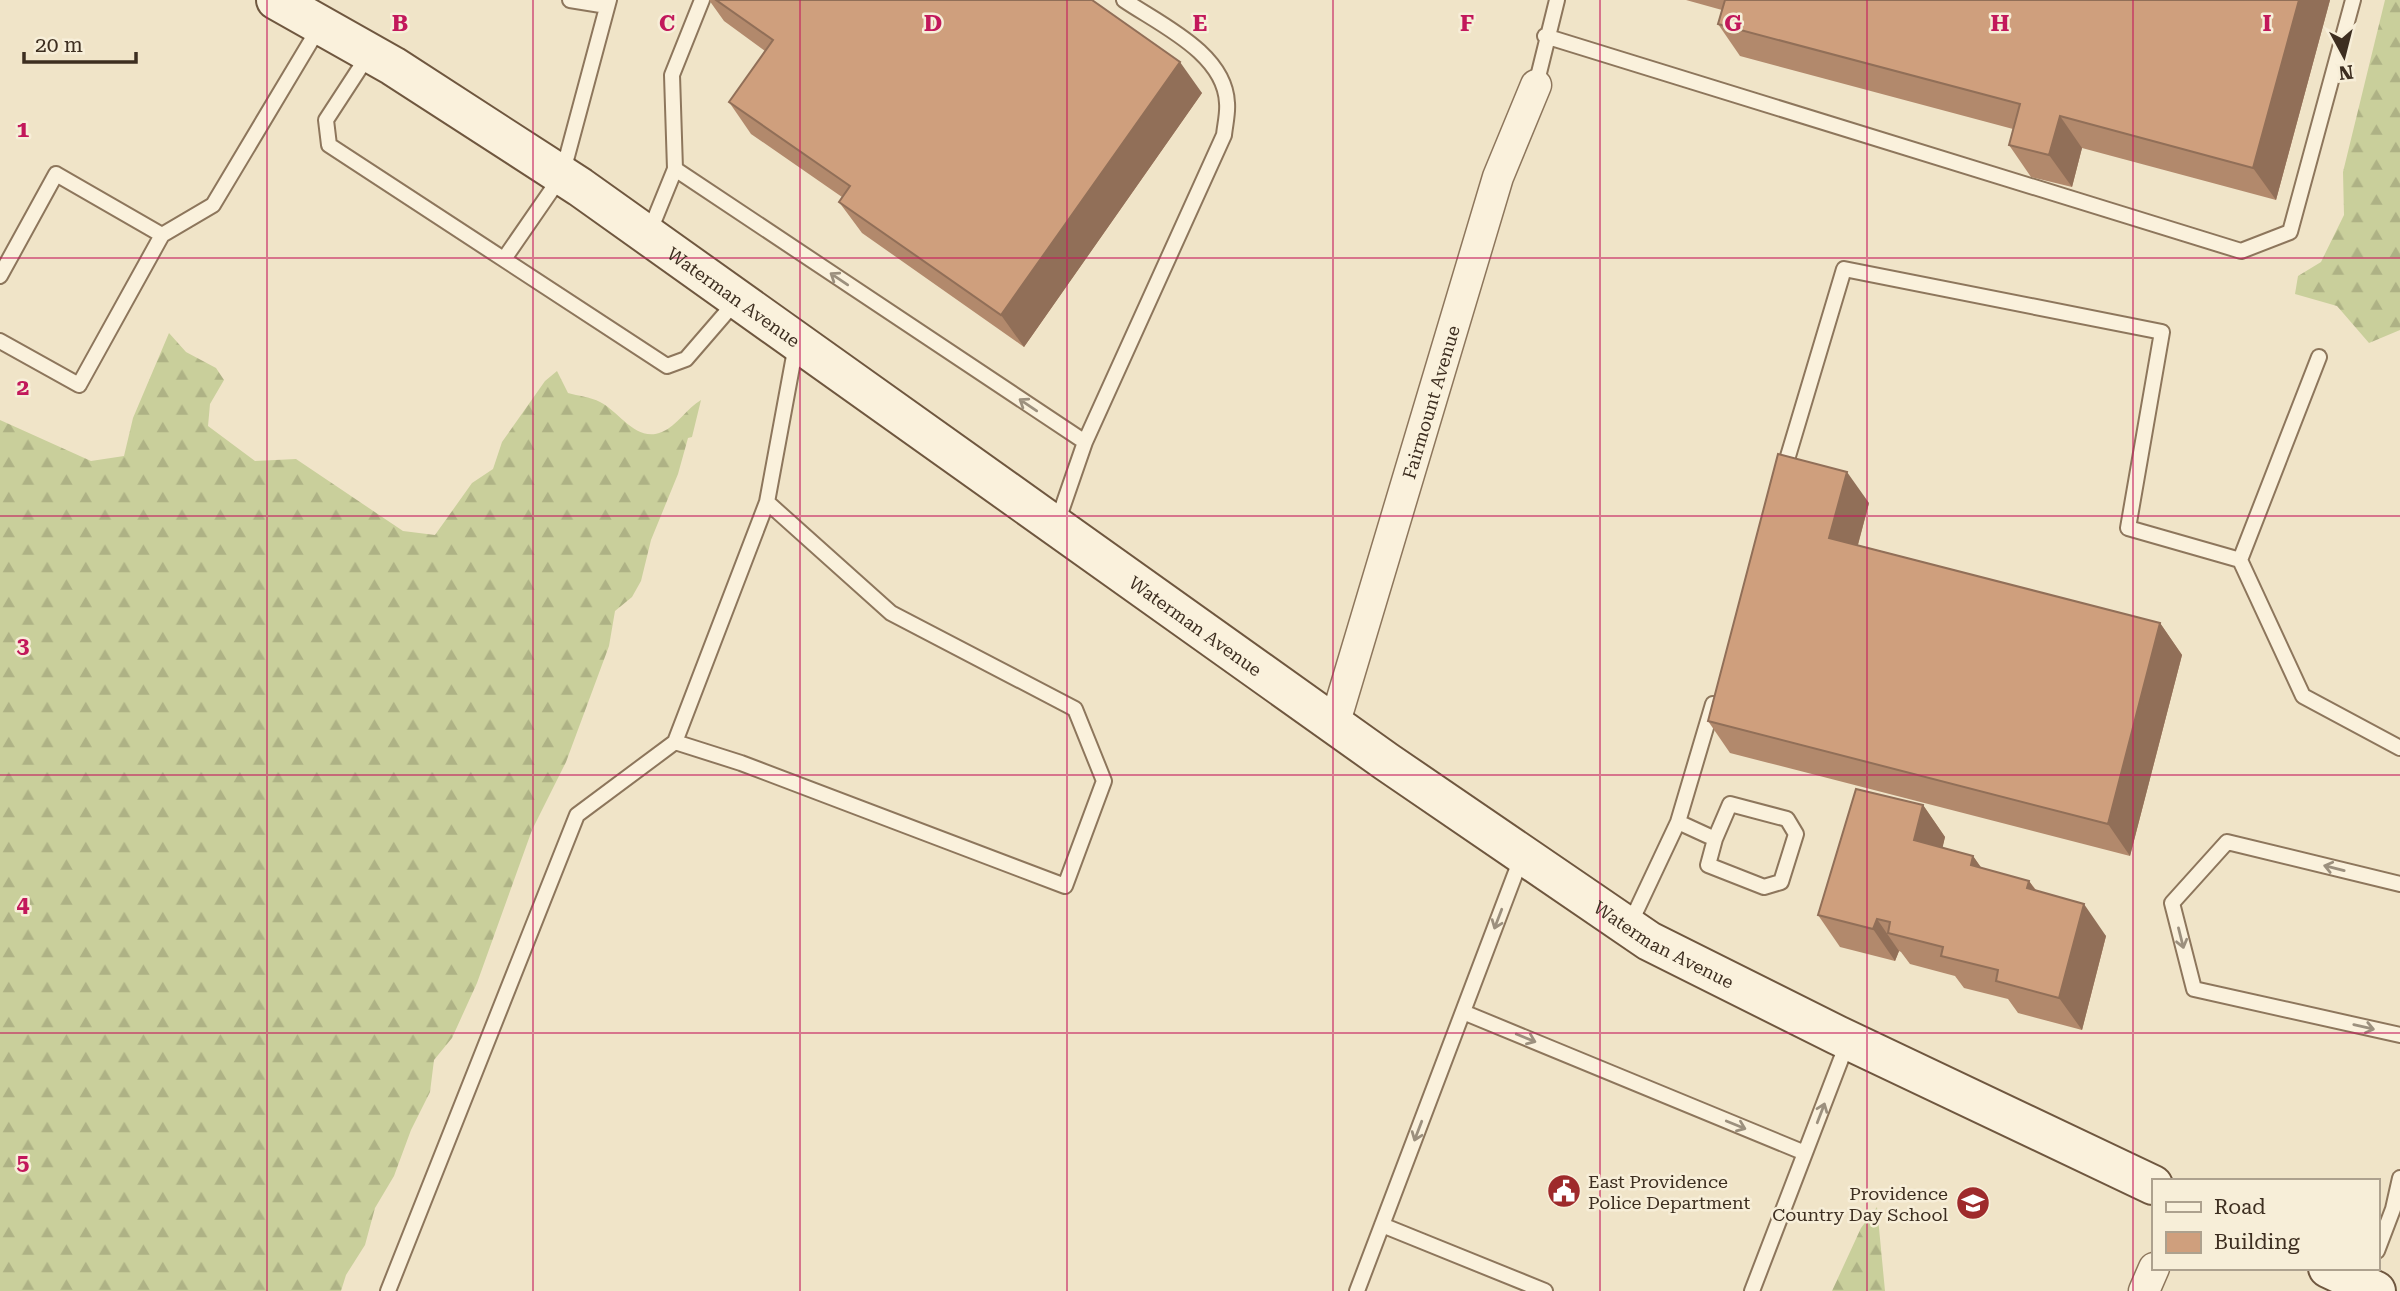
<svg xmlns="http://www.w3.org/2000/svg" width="2400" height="1291" viewBox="0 0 2400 1291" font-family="'Roboto Serif',serif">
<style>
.forest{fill:url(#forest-firs)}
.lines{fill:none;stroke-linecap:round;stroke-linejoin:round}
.lane-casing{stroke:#8d765c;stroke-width:18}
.street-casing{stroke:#8d765c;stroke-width:33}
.secondary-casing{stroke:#6f573f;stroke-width:42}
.lane{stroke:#faf1dc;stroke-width:14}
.street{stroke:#faf1dc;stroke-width:30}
.secondary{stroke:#faf1dc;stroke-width:38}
.wall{fill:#b2896c}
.shaded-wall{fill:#916f58}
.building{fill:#cf9f7d;stroke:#916f58;stroke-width:2}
.oneway{stroke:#9c907e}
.grid{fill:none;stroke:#c2185b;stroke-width:2;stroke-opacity:0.55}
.labels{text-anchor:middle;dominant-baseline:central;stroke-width:5;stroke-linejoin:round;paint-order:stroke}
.street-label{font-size:18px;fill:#3d2e20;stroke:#f7eed8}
.poi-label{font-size:18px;fill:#3d2e20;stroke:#f7eed8;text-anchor:start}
.grid-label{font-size:23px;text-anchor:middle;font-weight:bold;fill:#c2185b;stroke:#f7eed8;stroke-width:5;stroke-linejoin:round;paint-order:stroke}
</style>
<defs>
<pattern id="forest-firs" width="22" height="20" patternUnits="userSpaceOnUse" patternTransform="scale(1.75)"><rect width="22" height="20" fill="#c9cf9b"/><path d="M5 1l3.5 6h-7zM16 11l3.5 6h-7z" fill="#aeb285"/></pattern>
</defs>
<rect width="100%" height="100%" fill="#f0e4c8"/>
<!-- forest -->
<path class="forest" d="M 2385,0 L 2400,0 L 2400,330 L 2369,343 L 2337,306 L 2295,294 L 2298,276 L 2321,262 L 2344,215 L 2343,172 Z
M 169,333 L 186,352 L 216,368 L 224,380 L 210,404 L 208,426 L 255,461 L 296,459 L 403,531 L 435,535 L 472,483 L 493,469 L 502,442 L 545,381 L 557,371 L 568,393 C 578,396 591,397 600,402 C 620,412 636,443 662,432 C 677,426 687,408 701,400 L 692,437 L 688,438 L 678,474 L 651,540 L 641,581 L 632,597 L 615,611 L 609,646 L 566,762 L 532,830 L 477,983 L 452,1038 L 434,1060 L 430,1092 L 411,1130 L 394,1176 L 375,1208 L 365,1245 L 346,1275 L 341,1291 L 0,1291 L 0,420 L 91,461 L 124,456 L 133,418 Z
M 1877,1207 L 1885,1291 L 1832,1291 L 1861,1228 Z"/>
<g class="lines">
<!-- lane casing -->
<g class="lane-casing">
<path id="lane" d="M 570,0 L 607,6
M 1545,36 L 2241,251 L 2290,232 L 2353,0
M 369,54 L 326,120 L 329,145 L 667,366 L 686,359 L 737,300
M 1536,85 L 1557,0
M 675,169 L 1085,442
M 649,233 L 675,169 L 672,75 L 702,0
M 504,259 L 562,175 L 609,0
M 0,276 L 56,174 L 162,235
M 0,341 L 79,385 L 162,235 L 213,205 L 320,26
M 2319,357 L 2240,560 L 2303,696 L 2400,748
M 1783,473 L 1844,269 L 2162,332 L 2128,528 L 2240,560
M 767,502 L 675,742 L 741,763 L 1065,886 L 1104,781 L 1075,709 L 891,613 L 767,502 L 796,345
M 1057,523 L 1085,442 L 1224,135 C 1225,125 1228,113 1227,103 C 1225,53 1159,24 1124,0
M 1678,822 L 1715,839 L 1708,865 L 1764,887 L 1781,882 L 1796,834 L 1787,819 L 1730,804 L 1715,839
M 2400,884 L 2227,842 L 2172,903 L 2194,989 L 2400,1035
M 1629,926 L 1678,822 L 1713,704
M 1463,1012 L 1805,1153
M 1382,1225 L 1545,1291
M 2377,1251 L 2393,1209 L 2400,1178
M 388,1291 L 577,815 L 675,742
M 1357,1291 L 1522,856
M 1752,1291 L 1848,1041"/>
</g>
<!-- street casing -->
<g class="street-casing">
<g id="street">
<path id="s1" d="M 1335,722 L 1498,177 L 1536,85"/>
<path d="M 2144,1291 L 2154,1268"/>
</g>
</g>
<!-- secondary casing -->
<g class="secondary-casing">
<g id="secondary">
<path id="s2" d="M 276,0 L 393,66 L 580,187 L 1387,762 L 1649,941 L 1837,1035 L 2153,1185"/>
<path d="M 2328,1268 L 2376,1291"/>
</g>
</g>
<!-- lane -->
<use href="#lane" class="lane"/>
<!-- street -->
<use href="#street" class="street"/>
<!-- secondary -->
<use href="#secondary" class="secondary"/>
</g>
<!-- wall -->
<path class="wall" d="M 709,0 L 1092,0 L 1202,93 L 1024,347 L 862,233 L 839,202 L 842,197 L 751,134 L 729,102 L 765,51 L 724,21 Z
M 1686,0 L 2330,0 L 2276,200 L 2082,148 L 2072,187 L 2031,177 L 2009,145 L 2013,129 L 1740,56 L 1718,24 L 1722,10 Z
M 1869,503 L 1858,545 L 2160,623 L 2182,655 L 2130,856 L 1730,753 L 1708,721 Z
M 1923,805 L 1945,837 L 1942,848 L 1973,856 L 1981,868 L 2029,881 L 2036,890 L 2106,936 L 2082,1030 L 2018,1013 L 2008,999 L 1964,988 L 1955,976 L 1910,964 L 1901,952 L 1899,951 L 1895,961 L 1840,947 L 1818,915 Z"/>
<!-- shaded-wall -->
<path class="shaded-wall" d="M 2299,0 L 2330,0 L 2276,200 L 2253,168 Z
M 1180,62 L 1202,93 L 1024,347 L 1001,315 Z
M 2060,116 L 2082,148 L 2072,187 L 2049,155 Z
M 1847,472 L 1869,503 L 1851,570 L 1829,538 Z
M 2160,623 L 2182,655 L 2130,856 L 2108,824 Z
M 1923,805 L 1945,837 L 1937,872 L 1914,840 Z
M 1973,856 L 1995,887 L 1971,865 Z
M 2029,881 L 2051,913 L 2027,888 Z
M 2084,904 L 2106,936 L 2082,1030 L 2059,998 Z
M 1877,919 L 1899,951 L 1895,961 L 1873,929 Z"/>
<!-- building -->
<path class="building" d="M 716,0 L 1092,0 L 1180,62 L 1001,315 L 839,202 L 850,186 L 729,102 L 773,40 Z
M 1725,0 L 2299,0 L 2253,168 L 2060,116 L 2049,155 L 2009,145 L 2020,104 L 1718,24 Z
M 1778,454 L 1847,472 L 1829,538 L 2160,623 L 2108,824 L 1708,721 Z
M 1856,789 L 1923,805 L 1914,840 L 1973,856 L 1971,865 L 2029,881 L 2027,888 L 2084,904 L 2059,998 L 1996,981 L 1998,970 L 1941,956 L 1943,947 L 1888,933 L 1890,922 L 1877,919 L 1873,929 L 1818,915 Z"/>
<!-- one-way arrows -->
<defs><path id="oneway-shaft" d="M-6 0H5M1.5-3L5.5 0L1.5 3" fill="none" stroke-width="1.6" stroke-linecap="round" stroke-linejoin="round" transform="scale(1.75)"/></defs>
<g class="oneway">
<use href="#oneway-shaft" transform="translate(839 279) rotate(-146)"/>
<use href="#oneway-shaft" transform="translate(1028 405) rotate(-146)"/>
<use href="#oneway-shaft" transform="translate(2334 868) rotate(-166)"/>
<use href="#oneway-shaft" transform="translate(1498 919) rotate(111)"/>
<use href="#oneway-shaft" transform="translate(2181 938) rotate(76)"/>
<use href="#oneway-shaft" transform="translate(2364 1027) rotate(13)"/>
<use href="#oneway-shaft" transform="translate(1526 1038) rotate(22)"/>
<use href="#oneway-shaft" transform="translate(1821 1113) rotate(-69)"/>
<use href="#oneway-shaft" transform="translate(1736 1125) rotate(22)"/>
<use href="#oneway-shaft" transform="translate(1418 1131) rotate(111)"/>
</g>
<!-- grid -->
<path class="grid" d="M 267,0 L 267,1291M 533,0 L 533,1291M 800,0 L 800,1291M 1067,0 L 1067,1291M 1333,0 L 1333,1291M 1600,0 L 1600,1291M 1867,0 L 1867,1291M 2133,0 L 2133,1291M 0,258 L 2400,258M 0,516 L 2400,516M 0,775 L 2400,775M 0,1033 L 2400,1033"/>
<!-- icons -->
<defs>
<g id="civic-disc" transform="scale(1.75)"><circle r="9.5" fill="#9e2a2b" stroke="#f7eed8"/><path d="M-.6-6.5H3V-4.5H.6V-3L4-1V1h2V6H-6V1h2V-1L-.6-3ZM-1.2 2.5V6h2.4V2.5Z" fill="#fff"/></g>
<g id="school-disc" transform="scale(1.75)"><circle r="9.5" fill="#9e2a2b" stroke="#f7eed8"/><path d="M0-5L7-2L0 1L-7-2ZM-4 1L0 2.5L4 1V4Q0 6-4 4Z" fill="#fff"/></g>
</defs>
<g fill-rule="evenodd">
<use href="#civic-disc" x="1564" y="1191"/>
<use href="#school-disc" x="1973" y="1203"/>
</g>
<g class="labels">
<!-- street labels -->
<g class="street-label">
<text stroke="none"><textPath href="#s2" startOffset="546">Waterman Avenue</textPath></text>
<text stroke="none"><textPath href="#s1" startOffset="334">Fairmount Avenue</textPath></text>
<text stroke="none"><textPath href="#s2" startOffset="1113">Waterman Avenue</textPath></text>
<text stroke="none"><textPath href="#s2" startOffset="1680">Waterman Avenue</textPath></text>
</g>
<!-- poi labels -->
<g class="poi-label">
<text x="1588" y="1181">East Providence<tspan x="1588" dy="21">Police Department</tspan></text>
<text x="1948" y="1193" text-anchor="end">Providence<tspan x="1948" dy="21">Country Day School</tspan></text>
</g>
</g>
<g class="grid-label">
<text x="400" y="31">B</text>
<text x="667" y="31">C</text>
<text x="933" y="31">D</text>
<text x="1200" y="31">E</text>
<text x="1467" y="31">F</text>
<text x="1733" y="31">G</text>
<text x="2000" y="31">H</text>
<text x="2267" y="31">I</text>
<text x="23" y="137">1</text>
<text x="23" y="395">2</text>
<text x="23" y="653">3</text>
<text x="23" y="912">4</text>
<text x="23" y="1170">5</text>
</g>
<!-- legend -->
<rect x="2152" y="1179" width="228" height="91" fill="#f7eed8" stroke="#ada18e" stroke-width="2"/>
<rect x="2166" y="1202" width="35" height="10" fill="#faf1dc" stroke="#ada18e" stroke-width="2"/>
<text x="2214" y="1214" font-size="21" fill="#3d2e20">Road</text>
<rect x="2166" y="1232" width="35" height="21" fill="#cf9f7d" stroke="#ada18e" stroke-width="2"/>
<text x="2214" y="1249" font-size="21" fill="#3d2e20">Building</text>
<!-- north arrow -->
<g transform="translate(2344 56) rotate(173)" stroke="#f7eed8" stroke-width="5" paint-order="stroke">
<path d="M0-5L12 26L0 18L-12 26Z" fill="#3d2e20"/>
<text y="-10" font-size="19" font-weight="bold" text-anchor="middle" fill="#3d2e20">N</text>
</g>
<!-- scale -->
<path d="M24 52v10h112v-10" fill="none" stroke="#3d2e20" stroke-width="3.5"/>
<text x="35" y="52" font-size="21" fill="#3d2e20" stroke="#f7eed8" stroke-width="5" paint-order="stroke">20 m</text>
</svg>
